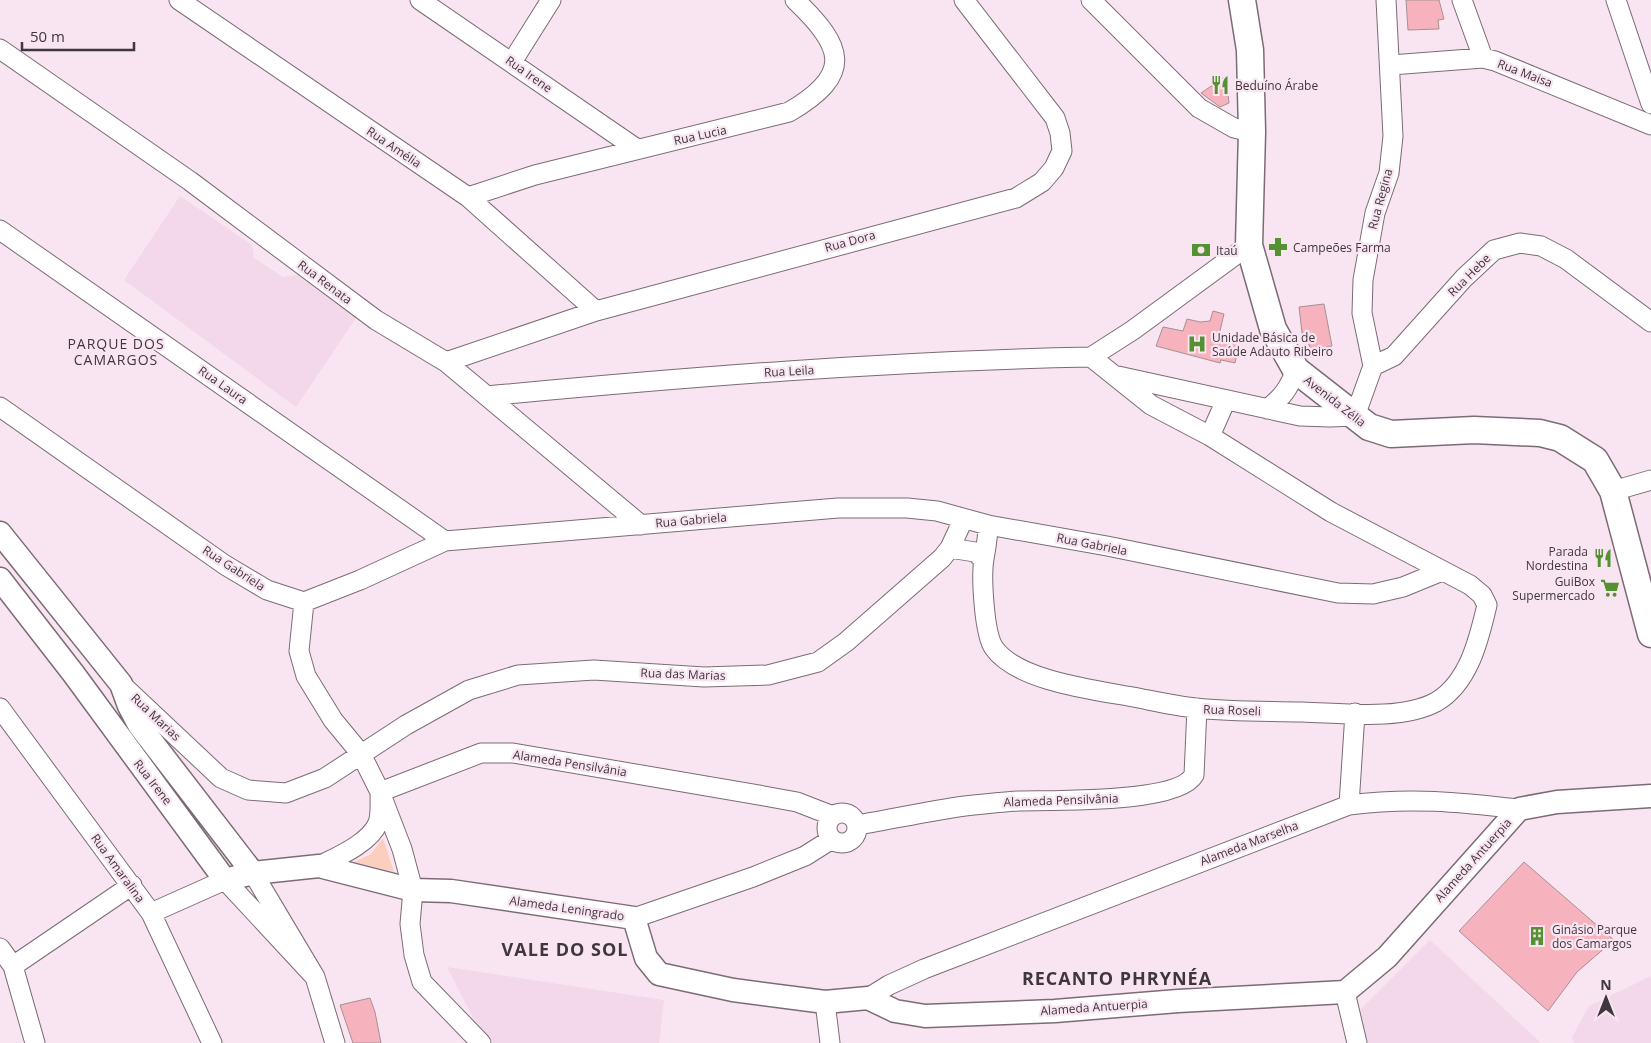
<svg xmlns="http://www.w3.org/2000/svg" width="1651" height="1043" viewBox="0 0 1651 1043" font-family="'Open Sans',sans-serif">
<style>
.built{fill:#f2d8e9}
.green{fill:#fccebd}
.building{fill:#f6b3bd;stroke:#a79093}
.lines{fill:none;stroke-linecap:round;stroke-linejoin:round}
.minor-casing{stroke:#7c6b77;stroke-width:21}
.tertiary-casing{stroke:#7c6b77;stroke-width:25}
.secondary-casing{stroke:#7c6b77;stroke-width:29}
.minor{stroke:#fff;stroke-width:19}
.tertiary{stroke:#fff;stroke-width:22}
.secondary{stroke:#fff;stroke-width:26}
.labels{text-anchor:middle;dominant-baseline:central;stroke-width:4.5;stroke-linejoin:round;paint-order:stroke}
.street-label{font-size:12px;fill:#3f373c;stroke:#f9e5f2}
.poi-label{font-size:12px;fill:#3f373c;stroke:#f9e5f2;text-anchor:start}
.neighbourhood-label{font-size:14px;letter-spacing:1px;fill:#3f373c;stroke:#f9e5f2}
.district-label{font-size:18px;font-weight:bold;letter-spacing:1px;fill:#3f373c;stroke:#f9e5f2}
</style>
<rect width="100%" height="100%" fill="#f9e5f2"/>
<!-- built -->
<path class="built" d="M 180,196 L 252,245 L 254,258 L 283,277 L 297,275 L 356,318 L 296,407 L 124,280 Z
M 1430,940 L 1541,1043 L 1364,1043 L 1358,1012 Z
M 447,967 L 664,1000 L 659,1043 L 493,1043 L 472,1016 Z
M 1651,976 L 1651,1043 L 1574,1043 L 1572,1037 L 1589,1006 Z"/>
<!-- green -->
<path class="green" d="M 383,838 L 394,872 L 354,862 L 371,854 Z"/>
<!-- building -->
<path class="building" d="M 1406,0 L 1439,0 L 1444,19 L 1438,20 L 1439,29 L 1408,30 Z
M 1226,76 L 1229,103 L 1220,107 L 1201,93 Z
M 1324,304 L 1332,346 L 1311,350 L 1308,342 L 1303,341 L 1299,307 Z
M 1213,311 L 1224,314 L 1218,339 L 1235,343 L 1239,347 L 1235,363 L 1221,360 L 1220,363 L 1156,346 L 1163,327 L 1183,331 L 1187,319 L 1200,322 L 1210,321 Z
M 1524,862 L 1614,940 L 1577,972 L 1548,1011 L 1459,931 Z
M 370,998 L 375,1012 L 381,1043 L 353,1043 L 340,1005 Z"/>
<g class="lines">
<!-- minor casing -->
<g class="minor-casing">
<path id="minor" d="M 179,0 L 468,197 L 596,311
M 420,0 L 637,149
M 1091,0 L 1199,108 L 1234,128 L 1252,132
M 1462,0 L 1483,58
M 1616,0 L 1651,104
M 0,49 L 190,181 L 376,320 L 446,362 L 641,525
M 512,62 L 551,0
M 1391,65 L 1483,58 L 1495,61 L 1651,125
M 468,197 L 535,175 L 789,112 C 854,74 844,47 795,0
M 0,230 L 445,541
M 1091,357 L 1133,330 L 1249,245
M 446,362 L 596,311 L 1016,198 L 1042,182 L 1054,168 L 1062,151 L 1060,133 L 1055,118 L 964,0
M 1373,366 L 1362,313 L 1363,280 L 1375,213 L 1389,173 L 1393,136 L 1386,0
M 1118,376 L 1300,416 L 1330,417 L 1355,416 L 1373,366 L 1394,356 L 1464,278 L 1494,250 L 1520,243 L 1541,246 L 1566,259 L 1651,322
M 487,396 C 688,377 889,361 1091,357
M 0,407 L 225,565 L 267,590 L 304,602 L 360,580 L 445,541 L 838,508 L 907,508 L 937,511 L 988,525 L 1107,546 L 1338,593 L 1373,594 L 1403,587 L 1442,571
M 1267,409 C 1282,398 1289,388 1296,370
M 1210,436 L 1226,400
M 1613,491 L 1651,480
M 988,525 C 988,537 986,547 984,559 C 981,576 984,634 994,648 C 1017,681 1095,690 1133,697 C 1154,701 1175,706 1196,708 C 1231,712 1267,711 1302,712 C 1341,713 1401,721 1436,702 C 1469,683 1479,639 1487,605 L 1482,595 L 1470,585 L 1331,512 L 1210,436 L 1151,405 L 1091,357
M 950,548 L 975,552 L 984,560
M 304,602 L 299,651 L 306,676 L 333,720 L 361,754 L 380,792 L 402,849 L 413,890 L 410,924 L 414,955 L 422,982 L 481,1043
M 122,685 L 221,778 L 248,790 L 286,793 L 325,778 L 406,725 L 469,690 L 518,675 L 594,670 L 704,677 L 768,675 L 818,662 L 846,642 L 942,558 L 950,548 L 963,520
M 0,708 L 151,913 L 212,1043
M 1349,805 L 1355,713
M827 828a15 15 0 1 1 30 0a15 15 0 1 1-30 0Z
M 857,825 C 893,819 929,811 965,806 C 983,804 1001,802 1018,801 C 1051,800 1178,804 1194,775 L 1197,708
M 319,866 C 337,857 370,843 378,823 C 381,815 380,801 380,792 L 481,753 L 513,753 L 764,796 L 797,802 L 833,816
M 253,873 L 315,977 L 335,1043
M 151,913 L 225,880 L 315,977
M 634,918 L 753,877 L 805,856 L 832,839
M 0,948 L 13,966 L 35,1043
M 13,966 L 132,885
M 1345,992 L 1357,1043
M 868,998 L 889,985 L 924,969 L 1349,805 C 1411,797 1458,802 1519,809
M 825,1002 L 830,1043"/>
</g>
<!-- tertiary casing -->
<g class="tertiary-casing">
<path id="tertiary" d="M 0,533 L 121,684 L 129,706 L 139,725 L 253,873
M 0,579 L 73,673 L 225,880 L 253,873 L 319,866 L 413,890 L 451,891 L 634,918 L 646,958 L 659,974 L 733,990 L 825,1002 L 868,998 L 895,1011 L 925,1016 L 1055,1011 L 1178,1001 L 1345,992 L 1387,957 L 1519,809 L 1557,802 L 1651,796"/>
</g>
<!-- secondary casing -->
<g class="secondary-casing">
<path id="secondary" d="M 1242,0 L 1250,50 L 1252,132 L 1249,245 L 1273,329 L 1296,370 L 1369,427 L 1391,434 L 1474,430 L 1540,433 L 1560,438 L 1595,460 L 1613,491 L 1651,634"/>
</g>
<!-- minor -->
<use href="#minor" class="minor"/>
<!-- tertiary -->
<use href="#tertiary" class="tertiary"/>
<!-- secondary -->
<use href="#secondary" class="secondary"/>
</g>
<!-- icons -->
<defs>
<g id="restaurant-bare" transform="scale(1.5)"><path d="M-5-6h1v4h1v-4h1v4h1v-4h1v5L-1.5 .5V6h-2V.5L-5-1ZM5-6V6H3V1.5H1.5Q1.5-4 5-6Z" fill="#549131" stroke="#f9e5f2" stroke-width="2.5" paint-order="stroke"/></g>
<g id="pharmacy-bare" transform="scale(1.5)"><path d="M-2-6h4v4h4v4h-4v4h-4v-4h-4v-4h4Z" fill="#549131" stroke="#f9e5f2" stroke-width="2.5" paint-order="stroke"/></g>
<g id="bank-bare" transform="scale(1.5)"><path d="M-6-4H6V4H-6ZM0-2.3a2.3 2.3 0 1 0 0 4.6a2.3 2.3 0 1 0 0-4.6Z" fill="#549131" stroke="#f9e5f2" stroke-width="2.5" paint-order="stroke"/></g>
<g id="hospital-bare" transform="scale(1.5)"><path d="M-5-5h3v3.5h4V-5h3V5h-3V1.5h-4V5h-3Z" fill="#549131" stroke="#f9e5f2" stroke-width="2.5" paint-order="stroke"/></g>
<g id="supermarket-bare" transform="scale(1.5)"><path d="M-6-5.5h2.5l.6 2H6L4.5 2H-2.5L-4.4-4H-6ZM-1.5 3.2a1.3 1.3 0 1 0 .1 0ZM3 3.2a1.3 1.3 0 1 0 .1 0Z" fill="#549131" stroke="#f9e5f2" stroke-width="2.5" paint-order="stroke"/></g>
<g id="building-bare" transform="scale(1.5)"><path d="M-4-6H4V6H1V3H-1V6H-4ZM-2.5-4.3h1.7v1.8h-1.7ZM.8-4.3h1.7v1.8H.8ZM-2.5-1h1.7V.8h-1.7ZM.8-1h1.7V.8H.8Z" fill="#549131" stroke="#f9e5f2" stroke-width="2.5" paint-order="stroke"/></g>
</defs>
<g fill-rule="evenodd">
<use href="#restaurant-bare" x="1220" y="85"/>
<use href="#pharmacy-bare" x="1278" y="247"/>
<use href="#bank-bare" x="1201" y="250"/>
<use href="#hospital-bare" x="1197" y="344"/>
<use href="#restaurant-bare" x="1603" y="558"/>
<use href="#supermarket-bare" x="1610" y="588"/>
<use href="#building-bare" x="1537" y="936"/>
</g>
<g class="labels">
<!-- street labels -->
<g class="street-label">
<text transform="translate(1525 73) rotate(21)">Rua Maisa</text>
<text transform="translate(529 74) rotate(35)">Rua Irene</text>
<text transform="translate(700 135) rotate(-12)">Rua Lucia</text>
<text transform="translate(394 147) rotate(34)">Rua Amélia</text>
<text transform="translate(1380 199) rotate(-75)">Rua Regina</text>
<text transform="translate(850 241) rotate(-15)">Rua Dora</text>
<text transform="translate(1469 275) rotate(-45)">Rua Hebe</text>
<text transform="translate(325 282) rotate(37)">Rua Renata</text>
<text transform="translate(789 371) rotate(-3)">Rua Leila</text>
<text transform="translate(223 385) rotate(35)">Rua Laura</text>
<text transform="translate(1335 401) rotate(38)">Avenida Zélia</text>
<text transform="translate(691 520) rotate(-5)">Rua Gabriela</text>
<text transform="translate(1092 544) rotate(11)">Rua Gabriela</text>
<text transform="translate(234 568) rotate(33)">Rua Gabriela</text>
<text transform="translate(683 674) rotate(2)">Rua das Marias</text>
<text transform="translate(1232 710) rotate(2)">Rua Roseli</text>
<text transform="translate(156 717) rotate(43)">Rua Marias</text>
<text transform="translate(570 763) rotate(9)">Alameda Pensilvânia</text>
<text transform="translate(153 782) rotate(52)">Rua Irene</text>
<text transform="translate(1061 800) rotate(-2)">Alameda Pensilvânia</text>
<text transform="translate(1249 843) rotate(-21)">Alameda Marselha</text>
<text transform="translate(1473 860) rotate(-48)">Alameda Antuerpia</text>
<text transform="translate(118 868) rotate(54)">Rua Amaralina</text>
<text transform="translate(567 908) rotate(8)">Alameda Leningrado</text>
<text transform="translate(1094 1007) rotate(-4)">Alameda Antuerpia</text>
</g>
<!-- poi labels -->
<g class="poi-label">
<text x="1235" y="85">Beduíno Árabe</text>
<text x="1293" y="247">Campeões Farma</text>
<text x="1216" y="250">Itaú</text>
<text x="1212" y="337">Unidade Básica de<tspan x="1212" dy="14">Saúde Adauto Ribeiro</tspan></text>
<text x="1588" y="551" text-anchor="end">Parada<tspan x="1588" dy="14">Nordestina</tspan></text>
<text x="1595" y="581" text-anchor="end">GuiBox<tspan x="1595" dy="14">Supermercado</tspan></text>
<text x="1552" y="929">Ginásio Parque<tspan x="1552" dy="14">dos Camargos</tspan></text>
</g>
<!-- neighbourhood labels -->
<g class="neighbourhood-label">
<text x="116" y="343">PARQUE DOS<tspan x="116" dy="16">CAMARGOS</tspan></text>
</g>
<!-- district labels -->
<g class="district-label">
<text x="565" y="949">VALE DO SOL</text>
<text x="1117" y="978">RECANTO PHRYNÉA</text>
</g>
</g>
<!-- north arrow -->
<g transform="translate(1606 998)" stroke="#f9e5f2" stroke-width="4" paint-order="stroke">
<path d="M0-4L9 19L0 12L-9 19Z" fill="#3f373c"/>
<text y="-8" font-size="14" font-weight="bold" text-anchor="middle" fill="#3f373c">N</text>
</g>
<!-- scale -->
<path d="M22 42v8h112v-8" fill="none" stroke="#3f373c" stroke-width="2.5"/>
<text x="30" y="42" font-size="15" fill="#3f373c" stroke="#f9e5f2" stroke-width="4" paint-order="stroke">50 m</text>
</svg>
